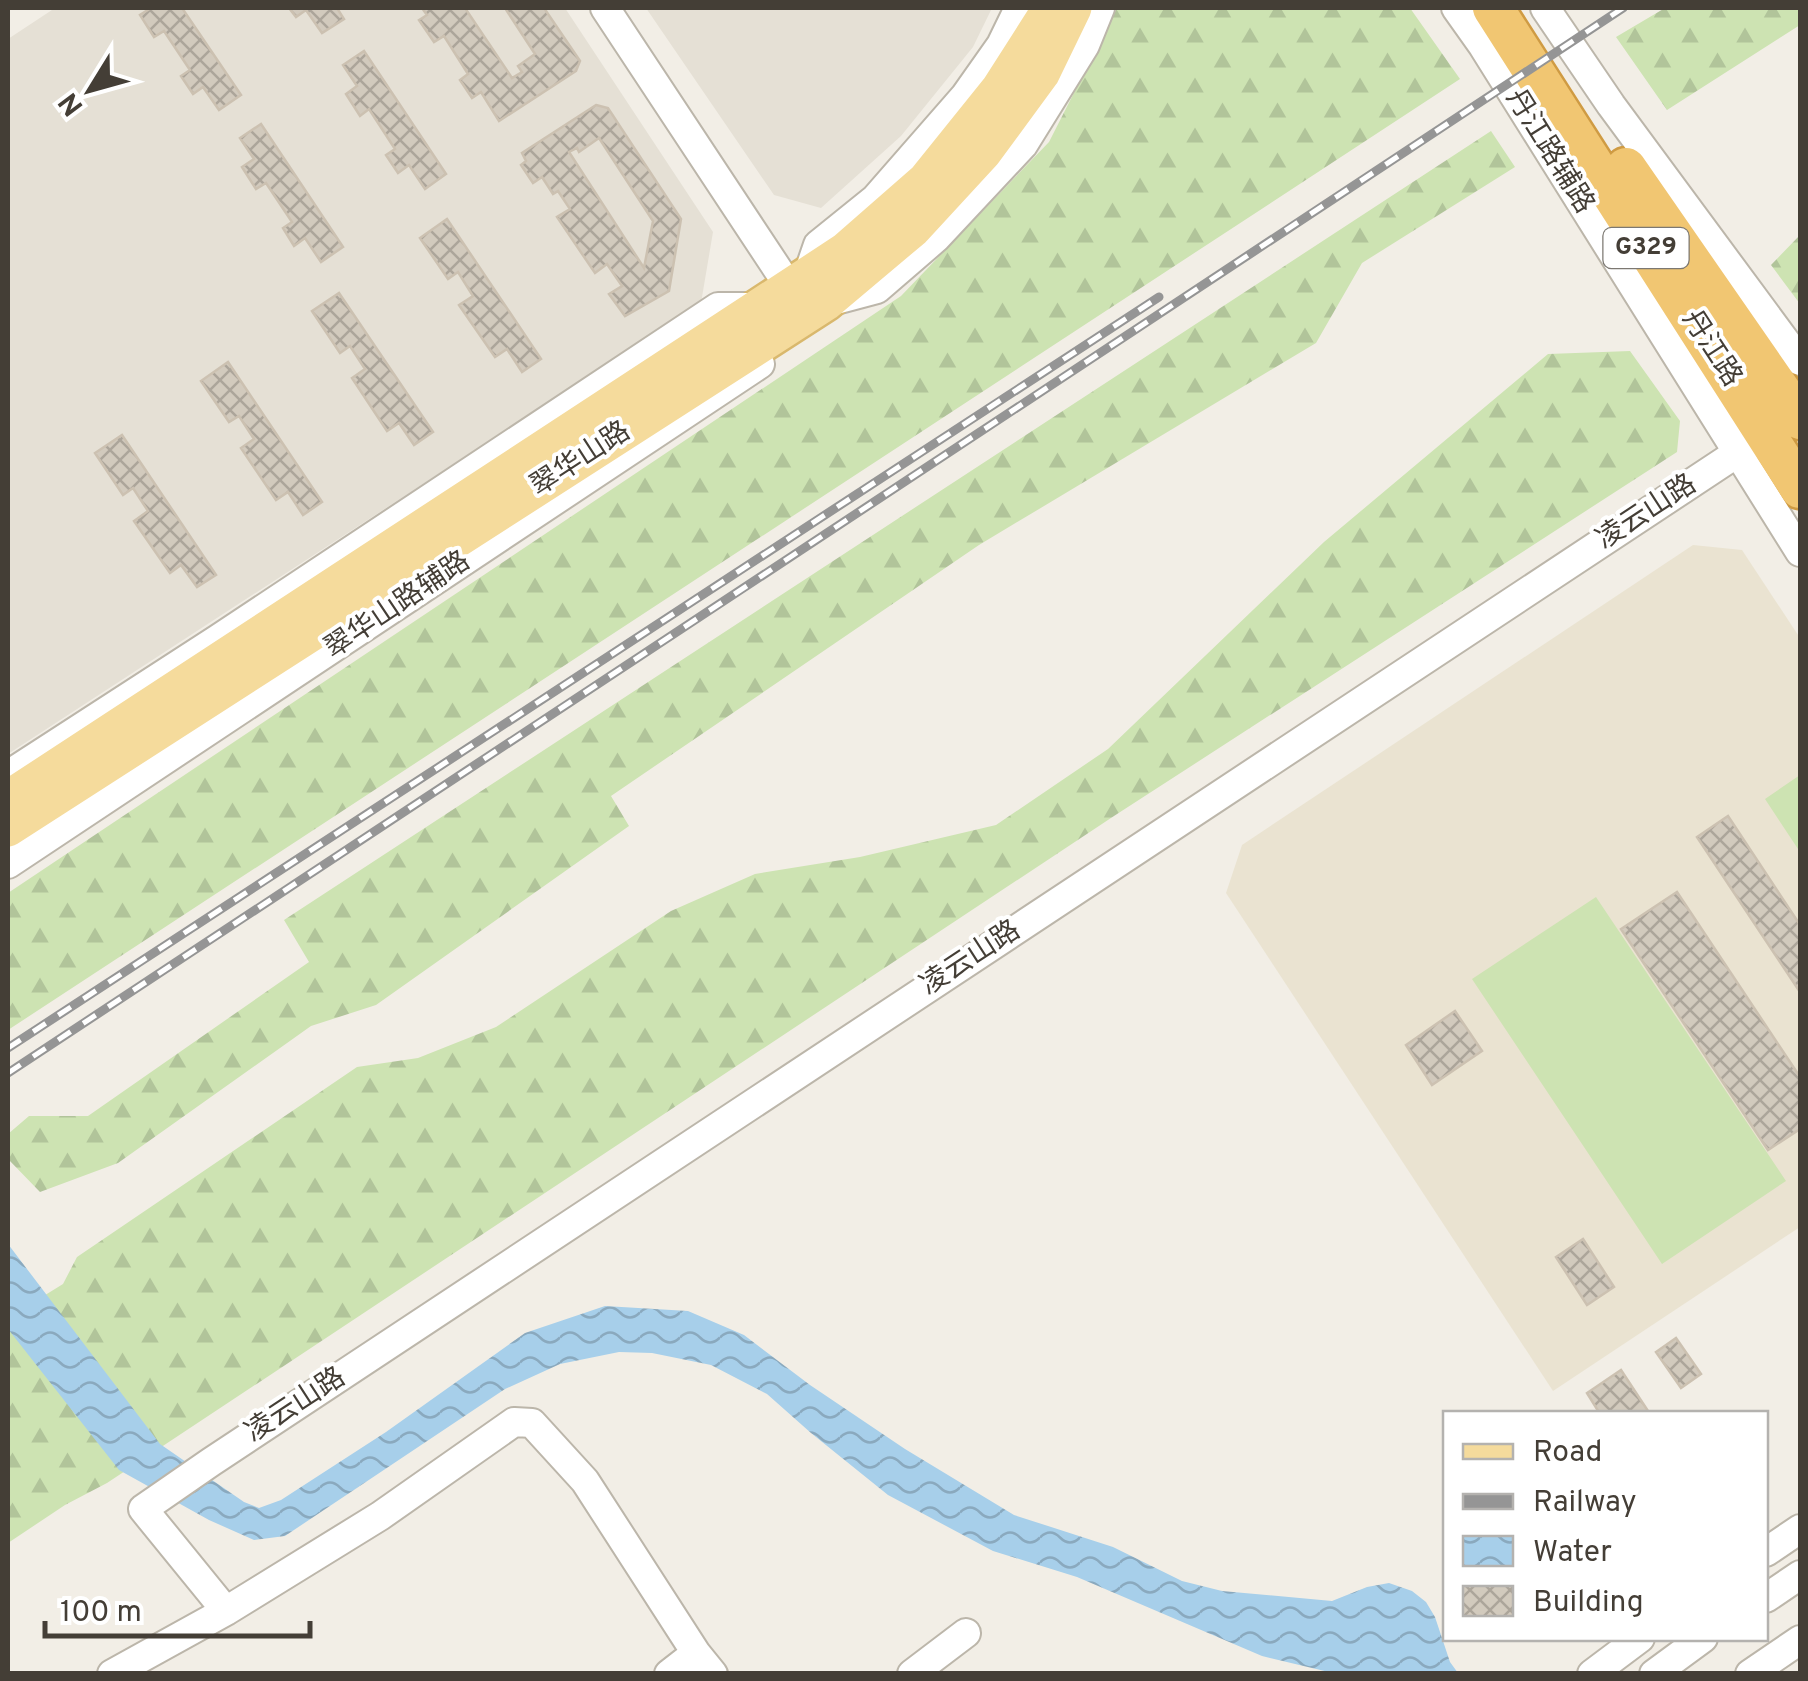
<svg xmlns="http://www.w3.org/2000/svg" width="1808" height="1681" viewBox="0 0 1808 1681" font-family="Overpass,'Noto Sans SC',sans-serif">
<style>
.residential{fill:#e5e0d5}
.education{fill:#eae3d1}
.forest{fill:url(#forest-firs)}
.garden{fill:#cde3b2}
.water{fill:url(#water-waves)}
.building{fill:url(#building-cross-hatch);stroke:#ccc1b1;stroke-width:2.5;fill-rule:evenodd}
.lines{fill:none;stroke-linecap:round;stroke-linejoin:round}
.minor-casing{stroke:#bcb6aa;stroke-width:32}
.major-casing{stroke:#d9b86d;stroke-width:40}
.highway-casing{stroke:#cf9b43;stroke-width:45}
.minor{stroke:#fff;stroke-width:28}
.major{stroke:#f5db9c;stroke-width:35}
.highway{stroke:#f1c672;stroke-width:40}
.rail-casing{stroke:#959595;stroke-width:9}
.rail{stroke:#fff;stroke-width:5;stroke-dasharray:15;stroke-linecap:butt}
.labels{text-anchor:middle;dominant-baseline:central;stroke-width:8;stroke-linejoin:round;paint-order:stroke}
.shield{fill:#fff;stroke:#7c7872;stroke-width:2.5}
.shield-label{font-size:25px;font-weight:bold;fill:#443e36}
.street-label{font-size:28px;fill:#443e36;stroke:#fff}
</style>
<defs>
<pattern id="forest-firs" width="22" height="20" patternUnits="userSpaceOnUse" patternTransform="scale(2.5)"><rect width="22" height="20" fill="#cde3b2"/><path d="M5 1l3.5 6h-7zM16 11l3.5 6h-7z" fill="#b1c49a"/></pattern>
<pattern id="water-waves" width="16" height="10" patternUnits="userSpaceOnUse" patternTransform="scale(2.5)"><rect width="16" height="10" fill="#a7cfea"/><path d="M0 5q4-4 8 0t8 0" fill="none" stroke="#8aa9be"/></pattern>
<pattern id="building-cross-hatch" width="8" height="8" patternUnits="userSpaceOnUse" patternTransform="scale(2.5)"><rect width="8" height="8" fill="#d2cabd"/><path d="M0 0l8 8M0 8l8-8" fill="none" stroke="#aca59a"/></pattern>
</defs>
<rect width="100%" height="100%" fill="#f2eee6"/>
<!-- residential -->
<path class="residential" d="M 55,8 L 565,8 L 713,232 L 701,303 L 8,754 L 8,39 Z
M 646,8 L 992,8 L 973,47 L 901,136 L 821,208 L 774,195 Z"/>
<!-- education -->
<path class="education" d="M 1693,545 L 1742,550 L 1800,638 L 1800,1227 L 1553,1391 L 1226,893 L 1242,845 Z"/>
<!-- forest -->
<path class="forest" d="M 1117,8 L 1410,8 L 1460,79 L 8,1030 L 8,893 L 901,296 L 1049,142 Z
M 1665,8 L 1800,8 L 1800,25 L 1667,110 L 1616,37 Z
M 1491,131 L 1515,167 L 1362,263 L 1316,343 L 979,545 L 611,796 L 629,826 L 376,1005 L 311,1026 L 118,1163 L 40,1192 L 8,1159 L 8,1134 L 29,1116 L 88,1116 L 309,962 L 284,920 Z
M 1800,235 L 1800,304 L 1771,265 Z
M 1630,351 L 1680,421 L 1677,452 L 1114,816 L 107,1483 L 65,1505 L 8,1543 L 8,1318 L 63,1284 L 77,1257 L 357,1067 L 418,1058 L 496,1027 L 671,911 L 755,874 L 860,857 L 996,825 L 1108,749 L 1324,542 L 1548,354 Z"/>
<!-- garden -->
<path class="garden" d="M 1800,775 L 1800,852 L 1765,799 Z
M 1596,897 L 1786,1181 L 1662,1264 L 1472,979 Z"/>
<!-- water -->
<path class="water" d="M 8,1244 L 160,1444 L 244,1502 L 259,1508 L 281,1500 L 386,1432 L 525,1333 L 605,1306 L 688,1311 L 744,1335 L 810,1385 L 905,1449 L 1014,1515 L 1113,1547 L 1182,1581 L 1222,1591 L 1332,1601 L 1367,1587 L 1389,1583 L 1412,1591 L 1426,1602 L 1435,1617 L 1450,1662 L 1458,1673 L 1333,1673 L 1262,1656 L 1077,1577 L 993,1551 L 888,1495 L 811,1433 L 767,1394 L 711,1365 L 652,1353 L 619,1352 L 560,1364 L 505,1389 L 285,1536 L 254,1540 L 209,1520 L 119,1470 L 8,1329 Z"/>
<!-- building -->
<path class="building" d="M 151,8 L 182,8 L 241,95 L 219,110 L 203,87 L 193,94 L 181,76 L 190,70 L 164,31 L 154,37 L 140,15 Z
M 289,8 L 337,8 L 344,19 L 322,33 L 306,10 L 296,17 Z
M 422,8 L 465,8 L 512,78 L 522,72 L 518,66 L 535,54 L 505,8 L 544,8 L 580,61 L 576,71 L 499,121 L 481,92 L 472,98 L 460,80 L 468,74 L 444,36 L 434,42 L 419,20 L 427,15 Z
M 364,51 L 446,174 L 425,189 L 409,165 L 398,173 L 386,155 L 395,149 L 369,109 L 360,116 L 346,94 L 357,86 L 343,65 Z
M 596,105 L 608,108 L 681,219 L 669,291 L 625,316 L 609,294 L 622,286 L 607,264 L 595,273 L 557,217 L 570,209 L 558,191 L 553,194 L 542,177 L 533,183 L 521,165 L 526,161 L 522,153 ZM 599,138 L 653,221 L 644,268 L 569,152 L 577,148 L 579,152 Z
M 261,124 L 343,247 L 321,262 L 305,238 L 294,246 L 283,228 L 292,222 L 266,183 L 256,189 L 242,167 L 254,159 L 240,138 Z
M 447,219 L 541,359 L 522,372 L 507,349 L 495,357 L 459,305 L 473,296 L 458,272 L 448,279 L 420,238 Z
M 339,293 L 433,432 L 414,445 L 399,423 L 387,431 L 352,378 L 365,369 L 350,346 L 340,353 L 312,311 Z
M 228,362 L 322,502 L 303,515 L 288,492 L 276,500 L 241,448 L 254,439 L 239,416 L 229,422 L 201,381 Z
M 122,435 L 216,575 L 197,587 L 181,565 L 170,573 L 134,521 L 148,511 L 133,488 L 123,495 L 95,453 Z
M 1728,816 L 1800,925 L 1800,992 L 1697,837 Z
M 1677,892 L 1800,1077 L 1800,1129 L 1768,1150 L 1621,929 Z
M 1455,1011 L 1482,1051 L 1432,1085 L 1406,1045 Z
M 1583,1239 L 1614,1287 L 1587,1305 L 1556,1257 Z
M 1676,1338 L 1701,1374 L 1681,1388 L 1656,1352 Z
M 1621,1370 L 1650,1414 L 1600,1414 L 1587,1393 Z"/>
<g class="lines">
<!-- minor casing -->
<g class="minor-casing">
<path id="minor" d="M 605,8 L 798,300
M 1456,8 L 1483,46 L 1800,552
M 1545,8 L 1611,105 L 1800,361
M 807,277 L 818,245 L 875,199 L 965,96 L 1001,45 L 1019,8
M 832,301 L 877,289 L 936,238 L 1023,145 L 1085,45 L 1100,8
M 8,775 L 218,639 L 718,307 L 758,307
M 8,864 L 760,364
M 1766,1552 L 1800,1529
M 1766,1598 L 1800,1575
M 226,1611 L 143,1509 L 211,1462 L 1778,426
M 112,1674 L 226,1611 L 380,1516 L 514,1422 L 532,1423 L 585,1481 L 696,1653 L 713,1674
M 669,1674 L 696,1653
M 912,1674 L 966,1633
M 1592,1674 L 1640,1638
M 1654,1674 L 1703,1638
M 1750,1674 L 1800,1640"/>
</g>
<!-- major casing -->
<g class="major-casing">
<path id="major" d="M 8,798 L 845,250 L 925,180 L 999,88 L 1050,8
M 8,829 L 826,303 L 914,229 L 984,153 L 1042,74 L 1074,8"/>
</g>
<!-- highway casing -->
<g class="highway-casing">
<path id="highway" d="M 1493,8 L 1800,488
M 1626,168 L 1800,419"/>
</g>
<!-- minor -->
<use href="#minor" class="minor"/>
<!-- major -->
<use href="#major" class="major"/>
<!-- highway -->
<use href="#highway" class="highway"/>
<!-- rail casing -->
<g class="rail-casing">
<path id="rail" d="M 8,1048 L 1159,297
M 8,1073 L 1623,8"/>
</g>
<!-- rail -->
<use href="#rail" class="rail"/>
</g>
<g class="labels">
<!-- shield labels -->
<rect class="shield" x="1603.5" y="228" width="85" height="40" rx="8"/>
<g class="shield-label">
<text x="1646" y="248">G329</text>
</g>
<!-- street labels -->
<g class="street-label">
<text transform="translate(1549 152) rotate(58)">丹江路辅路</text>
<text transform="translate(1711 349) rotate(57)">丹江路</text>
<text transform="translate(581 460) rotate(-33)">翠华山路</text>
<text transform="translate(1647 513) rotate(-33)">凌云山路</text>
<text transform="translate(398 606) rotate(-34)">翠华山路辅路</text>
<text transform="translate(971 959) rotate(-33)">凌云山路</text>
<text transform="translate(296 1406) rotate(-33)">凌云山路</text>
</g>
</g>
<!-- border -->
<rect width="1808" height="1681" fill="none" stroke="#443e36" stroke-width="20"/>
<!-- legend -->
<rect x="1443" y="1411" width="325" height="230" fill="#ffffff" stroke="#b4b2af" stroke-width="2.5"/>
<rect x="1463" y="1444" width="50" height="15" fill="#f5db9c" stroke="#b4b2af" stroke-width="2.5"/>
<text x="1533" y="1461" font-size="30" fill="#443e36">Road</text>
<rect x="1463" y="1494" width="50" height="15" fill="#959595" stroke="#b4b2af" stroke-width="2.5"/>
<text x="1533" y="1511" font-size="30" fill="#443e36">Railway</text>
<rect x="1463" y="1536" width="50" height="30" fill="url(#water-waves)" stroke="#b4b2af" stroke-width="2.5"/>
<text x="1533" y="1561" font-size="30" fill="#443e36">Water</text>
<rect x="1463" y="1586" width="50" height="30" fill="url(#building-cross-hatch)" stroke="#b4b2af" stroke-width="2.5"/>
<text x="1533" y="1611" font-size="30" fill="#443e36">Building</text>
<!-- north arrow -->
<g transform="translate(90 90) rotate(233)" stroke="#ffffff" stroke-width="8" paint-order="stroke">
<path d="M0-8L18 38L0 25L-18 38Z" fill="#443e36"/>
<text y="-15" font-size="28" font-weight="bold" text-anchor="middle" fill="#443e36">N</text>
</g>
<!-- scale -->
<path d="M45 1621v15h265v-15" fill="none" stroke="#443e36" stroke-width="5"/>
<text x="60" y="1621" font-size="30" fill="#443e36" stroke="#ffffff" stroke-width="8" paint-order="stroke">100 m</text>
</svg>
